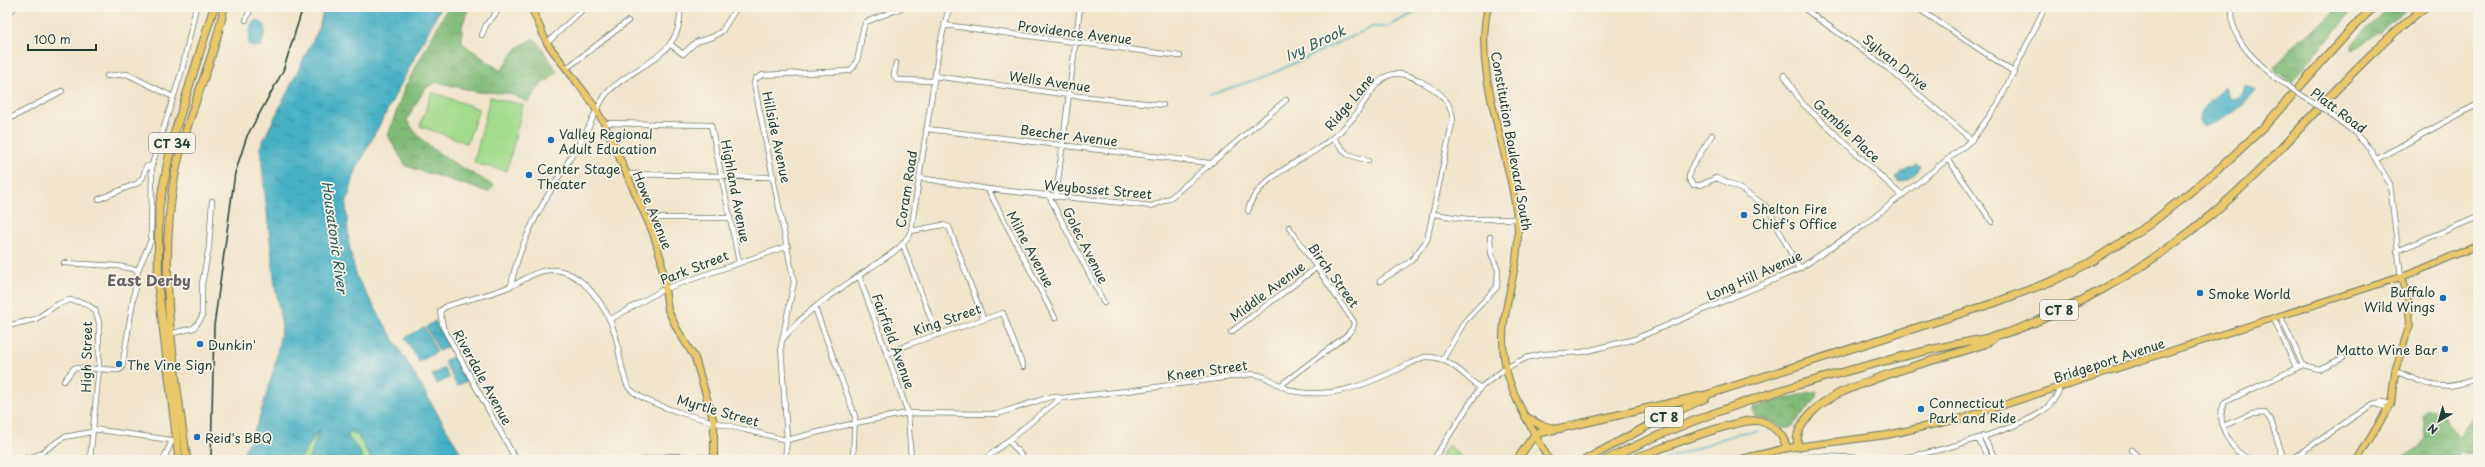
<svg xmlns="http://www.w3.org/2000/svg" width="2485" height="467" viewBox="0 0 2485 467" font-family="'Playpen Sans',sans-serif">
<style>
.forest{fill:url(#forest-crowns);stroke:#507c56}
.cemetery{fill:url(#cemetery-stones);stroke:#608c60}
.green{fill:#a2db8d;stroke:#608c60}
.water{fill:url(#water-ripples);stroke:#32767c}
.lines{fill:none;stroke-linecap:round;stroke-linejoin:round}
.stream{stroke:#46b0c4;stroke-width:1.5}
.minor-casing{stroke:#687869;stroke-width:6}
.major-casing{stroke:#687869;stroke-width:8}
.highway-casing{stroke:#687869;stroke-width:9}
.minor{stroke:#fff;stroke-width:4.5}
.major{stroke:#eac769;stroke-width:6}
.highway{stroke:#eac769;stroke-width:7}
.rail{stroke:#1f3d34;stroke-width:1.5}
.minor-bridge-casing{stroke:#687869;stroke-width:6;stroke-linecap:butt}
.minor-bridge{stroke:#fff;stroke-width:4.5}
.poi-dot{fill:#1f6fb2;stroke:#f7f3e8;stroke-width:1.5}
.labels{text-anchor:middle;dominant-baseline:central;stroke-width:3.5;stroke-linejoin:round;paint-order:stroke}
.shield{fill:#f7f3e8;stroke:#60746a;stroke-width:1}
.shield-label{font-size:12px;font-weight:bold;fill:#1f3d34}
.street-label{font-size:13px;fill:#1f3d34;stroke:#f7f3e8}
.poi-label{font-size:13px;fill:#1f3d34;stroke:#f7f3e8;text-anchor:start}
.water-label{font-size:14px;font-style:italic;fill:#295a58;stroke:#f7f3e8}
.quarter-label{font-size:15px;font-weight:bold;fill:#676268;stroke:#f7f3e8}
</style>
<defs>
<pattern id="forest-crowns" width="20" height="18" patternUnits="userSpaceOnUse"><rect width="20" height="18" fill="#81bb78"/><path d="M2 6a3 3 0 1 1 6 0M12 15a3 3 0 1 1 6 0" fill="none" stroke="#699963"/></pattern>
<pattern id="cemetery-stones" width="16" height="16" patternUnits="userSpaceOnUse"><rect width="16" height="16" fill="#a2db8d"/><path d="M2 7V4a2 2 0 0 1 4 0v3zM10 15v-3a2 2 0 0 1 4 0v3z" fill="#8bbd7a"/></pattern>
<pattern id="water-ripples" width="26" height="14" patternUnits="userSpaceOnUse"><rect width="26" height="14" fill="#46b0c4"/><path d="M2 4q2-2 4 0t4 0M15 11q2-2 4 0t4 0" fill="none" stroke="#3a90a0"/></pattern>
</defs>
<rect width="100%" height="100%" fill="#f7f3e8"/>
<filter id="ink" filterUnits="userSpaceOnUse"><feTurbulence type="fractalNoise" baseFrequency=".025" numOctaves="2"/><feDisplacementMap in="SourceGraphic" scale="8" xChannelSelector="R" yChannelSelector="G"/><feConvolveMatrix kernelMatrix="1 2 1 2 8 2 1 2 1" color-interpolation-filters="sRGB"/></filter>
<filter id="wash" filterUnits="userSpaceOnUse"><feTurbulence type="fractalNoise" baseFrequency=".012" numOctaves="4" result="noise"/><feDisplacementMap in="SourceGraphic" scale="16" xChannelSelector="R" yChannelSelector="G"/><feGaussianBlur stdDeviation="0.9" result="paint"/><feColorMatrix in="noise" values="0 0 0 0 0 0 0 0 0 0 0 0 0 0 0 0 0 1.4 0 .05"/><feComposite in="paint" operator="in"/></filter>
<g filter="url(#wash)">
<rect width="100%" height="100%" fill="#f1e5cb"/>
<!-- forest -->
<path class="forest" d="M 448,7 L 469,7 L 462,26 L 462,43 L 501,71 L 516,49 L 532,39 L 536,40 L 557,71 L 549,80 L 544,81 L 528,102 L 508,93 L 478,92 L 437,82 L 425,88 L 407,120 C 425,152 464,167 494,186 L 488,192 L 406,166 L 388,136 L 404,89 Z
M 2338,7 L 2355,7 L 2291,83 L 2275,72 L 2275,66 L 2299,39 L 2319,26 Z
M 2391,7 L 2410,7 L 2358,48 L 2352,50 L 2352,46 L 2363,32 Z
M 1810,392 L 1817,391 L 1817,398 L 1791,428 L 1782,428 L 1772,421 L 1754,416 L 1753,408 Z
M 2438,410 C 2449,420 2445,426 2460,436 L 2474,415 L 2478,415 L 2478,455 L 2461,451 L 2454,460 L 2398,460 L 2418,448 L 2426,438 L 2423,416 L 2426,411 Z"/>
<!-- cemetery -->
<path class="cemetery" d="M 1448,445 L 1464,460 L 1438,460 Z"/>
<!-- green -->
<path class="green" d="M 432,92 L 479,109 L 467,143 L 420,126 Z
M 490,97 L 523,105 L 507,171 L 474,163 Z
M 321,427 L 309,460 L 299,460 Z
M 349,430 L 358,436 L 372,460 L 362,460 L 360,452 L 348,437 Z"/>
<!-- water -->
<path class="water" d="M 324,7 L 441,7 L 356,170 L 346,204 L 349,245 L 356,276 L 465,460 L 372,460 L 358,436 L 350,430 L 348,437 L 360,452 L 362,460 L 309,460 L 320,429 L 299,460 L 240,460 L 258,422 L 274,369 L 282,327 L 275,286 L 260,147 L 319,28 Z
M 257,20 L 265,25 L 265,33 L 261,46 L 254,47 L 248,44 L 251,24 Z
M 2246,85 L 2257,90 C 2243,107 2225,121 2203,127 L 2200,123 C 2199,107 2216,96 2225,86 L 2229,98 L 2236,99 L 2244,92 L 2243,87 Z
M 1917,165 L 1920,167 C 1918,173 1906,182 1899,182 L 1895,178 L 1901,172 Z
M 435,321 L 449,346 L 439,351 L 426,327 Z
M 424,327 L 437,352 L 419,362 L 405,338 Z
M 454,356 L 467,381 L 457,386 L 444,361 Z
M 444,368 L 449,378 L 437,384 L 432,375 Z"/>
<g class="lines">
<!-- stream -->
<path class="stream" d="M 1210,95 L 1271,74 L 1372,27 L 1387,27 L 1426,7
M 1663,460 L 1739,433 L 1758,431"/>
</g>
</g>
<g filter="url(#ink)">
<g class="lines">
<!-- minor casing -->
<g class="minor-casing">
<path id="minor" d="M 1802,7 L 1889,69 L 1972,140
M 1916,7 L 2015,73
M 2233,7 C 2227,37 2255,61 2276,78
M 7,15 L 15,7
M 246,20 L 251,7
M 944,25 L 1180,56
M 482,35 L 486,25 L 501,7
M 547,43 L 585,7
M 670,44 L 683,54 L 696,42 L 713,37 L 722,31 L 737,7
M 896,63 L 894,75 L 897,80 L 934,81
M 567,68 L 628,21
M 1784,75 L 1802,103 L 1902,196
M 107,76 L 127,74 L 173,97
M 935,76 L 1069,95 L 1163,105
M 2334,117 L 2353,131 L 2369,148 L 2390,184 L 2401,277
M 7,120 L 62,91
M 604,123 L 711,125 L 739,262
M 927,129 L 1209,163
M 1712,135 L 1690,170 L 1689,179 L 1693,185 L 1701,185 L 1716,178 C 1734,184 1753,196 1768,208 L 1799,269
M 1334,139 L 1347,154 L 1368,161
M 1948,159 L 1992,222
M 2377,159 L 2478,104
M 627,174 L 774,177
M 920,178 L 988,189 L 1152,206 L 1170,198 L 1286,100
M 988,189 L 1055,318
M 1049,196 L 1104,303
M 1056,197 L 1080,7
M 99,199 L 138,183 L 143,177 L 146,167 L 152,165
M 1248,211 C 1253,182 1296,163 1319,148 C 1332,139 1343,130 1353,118 C 1377,86 1383,57 1427,85 C 1442,94 1450,101 1453,119 L 1427,240 L 1411,261 L 1380,281
M 1433,214 L 1467,219 L 1517,219
M 647,218 L 729,218
M 911,231 L 943,225 L 949,227 L 983,318
M 151,240 L 152,165 L 182,70 L 196,7
M 903,245 L 937,335
M 2397,251 L 2478,217
M 64,263 L 118,266 L 138,270
M 859,276 L 908,413 L 911,460
M 511,286 C 521,230 558,180 586,132 C 593,119 598,103 608,92 C 634,64 684,58 680,7
M 815,308 L 855,416 L 853,460
M 2280,315 L 2303,365 L 2319,369 L 2343,358
M 2273,317 L 2296,367
M 611,319 L 664,289 L 788,246
M 7,326 L 36,319 L 58,304 L 70,300 L 85,303 L 95,310 L 99,322 L 99,368 L 90,459
M 1231,332 L 1316,268
M 169,334 L 194,328 L 202,317 L 202,284 L 209,247 L 212,201
M 784,338 C 806,309 841,289 870,268 C 886,257 903,249 911,231 L 939,48 L 949,7
M 887,354 L 912,343 L 1003,313 L 1023,367
M 1443,359 L 1465,321 L 1497,287 L 1498,270 L 1491,253 L 1490,237
M 2395,371 C 2431,386 2441,393 2478,378
M 64,381 L 74,368 L 119,370 L 122,368 L 138,270 L 151,240
M 1281,385 L 1347,335 L 1353,328 L 1354,322 L 1289,227
M 2377,404 L 2389,410
M 2223,426 L 2252,414 L 2265,413 L 2271,421 L 2284,460
M 93,429 L 178,441
M 1983,436 L 1996,460
M 1978,438 L 1989,460
M 1009,441 L 1025,460
M 2132,450 L 2142,460
M 19,460 L 38,455 L 64,437 L 92,432
M 163,460 L 172,441
M 516,460 L 443,327 L 440,311 L 447,306 C 468,299 491,295 511,286 C 523,281 536,270 550,270 C 582,268 607,308 615,334 C 619,346 622,381 630,389 C 651,411 750,430 782,439 L 787,440 L 855,423 L 908,413 L 997,414 L 1053,396 L 1061,398
M 643,460 L 671,456 L 714,458
M 785,460 L 787,440 L 781,346 L 794,282 L 754,83 L 755,79 L 763,75 L 849,71 C 863,63 858,35 866,22 L 904,7
M 984,460 L 1061,398 L 1127,391 L 1252,374 C 1270,375 1281,390 1298,392 C 1346,399 1382,376 1424,357 C 1447,355 1463,374 1480,388
M 1433,460 L 1480,388 L 1506,368 L 1526,358 L 1543,354 L 1583,352 L 1635,339 L 1799,269 L 1863,226 L 1972,140 L 1998,104 L 2045,7
M 1792,460 C 1817,452 1862,460 1889,459 C 1921,458 2018,429 2043,411 C 2050,406 2058,395 2060,387
M 2251,460 C 2231,452 2214,422 2225,402 L 2303,365
M 2290,460 L 2373,404 L 2382,402 L 2391,404"/>
</g>
<!-- major casing -->
<g class="major-casing">
<path id="major" d="M 531,7 L 547,43 L 591,101 L 604,123 L 653,233 L 661,259 L 668,310 L 677,329 L 695,358 L 714,422 L 714,460
M 1488,7 C 1471,76 1515,161 1518,231 C 1519,278 1496,315 1505,363 C 1511,398 1533,429 1549,460
M 1737,460 L 1787,448 L 1887,435 L 1963,418 L 2413,273 L 2478,245
M 2357,460 L 2391,404 L 2395,371 L 2410,324 L 2408,301 L 2401,277"/>
</g>
<!-- highway casing -->
<g class="highway-casing">
<path id="highway" d="M 1526,417 L 1540,425 L 1552,428
M 1798,447 C 1792,424 1822,401 1840,393 C 1886,372 1937,360 1985,344 L 1993,339
M 179,460 L 158,285 L 159,208 L 172,141 L 214,7
M 187,460 C 173,365 157,265 176,169 C 187,114 214,62 224,7
M 1517,460 L 1535,434 L 1706,395 L 1994,303 L 2055,280 L 2089,263 L 2150,224 L 2220,168 L 2263,128 L 2352,28 L 2374,7
M 1585,460 L 1664,417 L 1706,398
M 1606,460 C 1676,425 1750,398 1826,377 C 1868,365 1910,354 1952,345 C 1967,341 1984,340 1999,335 C 2035,325 2072,306 2105,288 C 2161,257 2215,215 2261,169 C 2315,114 2364,55 2425,7
M 1629,460 C 1653,452 1741,416 1760,421 C 1774,425 1783,435 1787,448"/>
</g>
<!-- minor -->
<use href="#minor" class="minor"/>
<!-- major -->
<use href="#major" class="major"/>
<!-- highway -->
<use href="#highway" class="highway"/>
<!-- rail -->
<path class="rail" d="M 211,460 L 214,326 L 235,173 L 247,136 L 283,71 L 303,7"/>
<!-- minor-bridge casing -->
<g class="minor-bridge-casing">
<path id="minor-bridge" d="M 2276,78 L 2334,117"/>
</g>
<!-- minor-bridge -->
<use href="#minor-bridge" class="minor-bridge"/>
</g>
</g>
<!-- markers -->
<g class="poi-dot">
<circle cx="551" cy="140" r="4"/>
<circle cx="529" cy="175" r="4"/>
<circle cx="1744" cy="215" r="4"/>
<circle cx="2200" cy="293" r="4"/>
<circle cx="2443" cy="298" r="4"/>
<circle cx="200" cy="344" r="4"/>
<circle cx="2445" cy="349" r="4"/>
<circle cx="119" cy="364" r="4"/>
<circle cx="1921" cy="409" r="4"/>
<circle cx="197" cy="437" r="4"/>
</g>
<g class="labels">
<!-- shield labels -->
<g class="shield">
<rect x="149" y="133" width="46" height="20" rx="3"/>
<rect x="2040" y="300" width="38" height="20" rx="3"/>
<rect x="1645" y="407" width="38" height="20" rx="3"/>
</g>
<g class="shield-label">
<text x="172" y="143">CT 34</text>
<text x="2059" y="310">CT 8</text>
<text x="1664" y="417">CT 8</text>
</g>
<!-- street labels -->
<g class="street-label">
<text transform="translate(1075 32) rotate(7)">Providence Avenue</text>
<text transform="translate(1896 62) rotate(39)">Sylvan Drive</text>
<text transform="translate(1050 81) rotate(8)">Wells Avenue</text>
<text transform="translate(1349 102) rotate(-50)">Ridge Lane</text>
<text transform="translate(2339 110) rotate(37)">Platt Road</text>
<text transform="translate(1847 130) rotate(43)">Gamble Place</text>
<text transform="translate(1069 135) rotate(7)">Beecher Avenue</text>
<text transform="translate(777 137) rotate(78)">Hillside Avenue</text>
<text transform="translate(1512 141) rotate(80)">Constitution Boulevard South</text>
<text transform="translate(906 189) rotate(-81)">Coram Road</text>
<text transform="translate(1098 189) rotate(5)">Weybosset Street</text>
<text transform="translate(736 191) rotate(79)">Highland Avenue</text>
<text transform="translate(653 210) rotate(68)">Howe Avenue</text>
<text transform="translate(1086 245) rotate(63)">Golec Avenue</text>
<text transform="translate(1031 249) rotate(62)">Milne Avenue</text>
<text transform="translate(694 267) rotate(-21)">Park Street</text>
<text transform="translate(1334 275) rotate(54)">Birch Street</text>
<text transform="translate(1754 275) rotate(-24)">Long Hill Avenue</text>
<text transform="translate(1267 291) rotate(-37)">Middle Avenue</text>
<text transform="translate(947 319) rotate(-19)">King Street</text>
<text transform="translate(894 341) rotate(70)">Fairfield Avenue</text>
<text transform="translate(86 357) rotate(-89)">High Street</text>
<text transform="translate(2109 360) rotate(-18)">Bridgeport Avenue</text>
<text transform="translate(1207 370) rotate(-8)">Kneen Street</text>
<text transform="translate(483 377) rotate(61)">Riverdale Avenue</text>
<text transform="translate(718 410) rotate(16)">Myrtle Street</text>
</g>
<!-- poi labels -->
<g class="poi-label">
<text x="559" y="133">Valley Regional<tspan x="559" dy="15">Adult Education</tspan></text>
<text x="537" y="168">Center Stage<tspan x="537" dy="15">Theater</tspan></text>
<text x="1752" y="208">Shelton Fire<tspan x="1752" dy="15">Chief's Office</tspan></text>
<text x="2435" y="291" text-anchor="end">Buffalo<tspan x="2435" dy="15">Wild Wings</tspan></text>
<text x="2208" y="293">Smoke World</text>
<text x="208" y="344">Dunkin'</text>
<text x="2437" y="349" text-anchor="end">Matto Wine Bar</text>
<text x="127" y="364">The Vine Sign</text>
<text x="1929" y="402">Connecticut<tspan x="1929" dy="15">Park and Ride</tspan></text>
<text x="205" y="437">Reid's BBQ</text>
</g>
<!-- water labels -->
<g class="water-label">
<text transform="translate(1315 43) rotate(-25)">Ivy Brook</text>
<text transform="translate(335 237) rotate(82)">Housatonic River</text>
</g>
<!-- quarter labels -->
<g class="quarter-label">
<text x="149" y="279">East Derby</text>
</g>
</g>
<!-- margin -->
<rect width="2485" height="467" fill="none" stroke="#f7f3e8" stroke-width="24"/>
<!-- north arrow -->
<g transform="translate(2439 421) rotate(218)" stroke="#f7f3e8" stroke-width="3" paint-order="stroke">
<path d="M0-3L7 15L0 10L-7 15Z" fill="#1f3d34"/>
<text y="-6" font-size="11" font-weight="bold" text-anchor="middle" fill="#1f3d34">N</text>
</g>
<!-- scale -->
<path d="M28 44v6h68v-6" fill="none" stroke="#1f3d34" stroke-width="2"/>
<text x="34" y="44" font-size="12" fill="#1f3d34" stroke="#f7f3e8" stroke-width="3" paint-order="stroke">100 m</text>
</svg>
